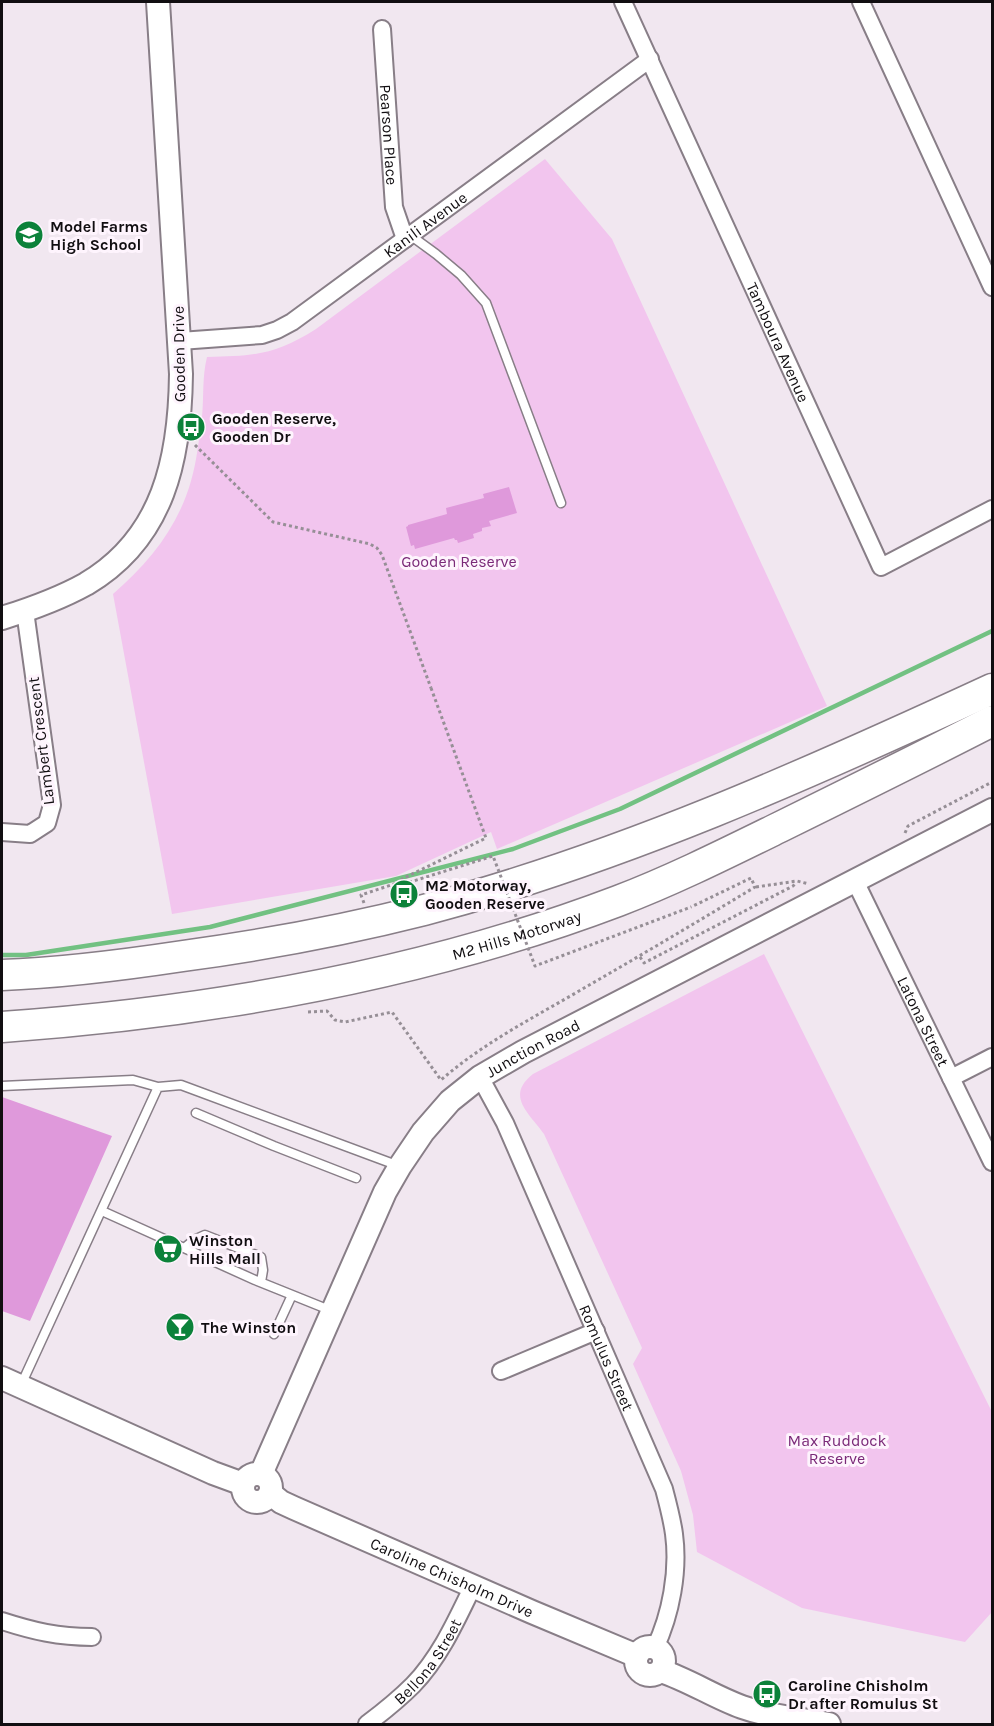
<svg xmlns="http://www.w3.org/2000/svg" width="994" height="1726" viewBox="0 0 994 1726" font-family="Karla,sans-serif">
<style>
.green{fill:#f2c5ee}
.lines{fill:none;stroke-linecap:round;stroke-linejoin:round}
.stream{stroke:#72c182;stroke-width:4.5}
.building{fill:#df99db}
.lane-casing{stroke:#887e87;stroke-width:11}
.street-casing{stroke:#887e87;stroke-width:20}
.secondary-casing{stroke:#887e87;stroke-width:26}
.highway-casing{stroke:#887e87;stroke-width:33}
.path{stroke:#968f96;stroke-width:3;stroke-dasharray:3 3;stroke-linecap:butt}
.lane{stroke:#fff;stroke-width:8}
.street{stroke:#fff;stroke-width:16}
.secondary{stroke:#fff;stroke-width:22}
.highway{stroke:#fff;stroke-width:30}
.path-bridge{stroke:#968f96;stroke-width:3;stroke-dasharray:3 3;stroke-linecap:butt}
.labels{text-anchor:middle;dominant-baseline:central;stroke-width:6;stroke-linejoin:round;paint-order:stroke}
.street-label{font-size:16px;fill:#110e11;stroke:#fef4fd}
.poi-label{font-size:16px;font-weight:bold;fill:#110e11;stroke:#fef4fd;text-anchor:start}
.park-label{font-size:16px;fill:#7a2978;stroke:#fef4fd}
</style>
<rect width="100%" height="100%" fill="#f1e7f0"/>
<!-- green -->
<path class="green" d="M 545,159 L 612,239 L 827,706 L 497,849 L 491,832 L 396,876 L 172,914 L 113,594 C 149,563 178,527 191,481 C 197,461 199,438 202,417 C 204,397 202,377 207,357 C 254,356 275,355 316,329 Z
M 764,954 L 992,1412 L 992,1612 L 965,1642 L 802,1608 L 697,1552 L 693,1515 L 681,1471 L 633,1364 L 642,1348 L 544,1134 C 529,1113 505,1096 533,1074 Z"/>
<g class="lines">
<!-- stream -->
<path class="stream" d="M 2,955 L 26,955 L 210,927 L 513,849 L 620,809 L 992,631"/>
</g>
<!-- building -->
<path class="building" d="M 509,487 L 517,513 L 489,521 L 491,526 L 482,528 L 482,531 L 473,534 L 474,538 L 458,543 L 457,540 L 455,540 L 454,538 L 415,549 L 414,545 L 411,546 L 406,527 L 408,526 L 408,525 L 447,514 L 446,508 L 484,498 L 483,494 Z
M 2,1097 L 112,1136 L 30,1321 L 2,1311 Z"/>
<g class="lines">
<!-- lane casing -->
<g class="lane-casing">
<path id="lane" d="M 410,235 L 436,254 L 461,275 L 486,303 L 561,503
M 2,1086 L 133,1080 L 158,1087
M 196,1113 L 274,1146 L 356,1178
M 102,1211 L 255,1280 L 332,1311
M 184,1248 L 194,1240 L 205,1235 L 261,1257 L 263,1270 L 261,1282
M 274,1334 L 292,1295
M 21,1385 L 158,1087 L 181,1085 L 399,1166"/>
</g>
<!-- street casing -->
<g class="street-casing">
<g id="street">
<path id="s1" d="M 623,2 L 881,567 L 992,509"/>
<path d="M 861,2 L 992,287"/>
<path id="s2" d="M 382,29 L 394,207 L 405,239"/>
<path id="s3" d="M 180,341 L 262,335 L 277,330 L 292,322 L 650,59"/>
<path d="M 2,832 L 30,834 L 47,823 L 52,805 L 25,611"/>
<path id="s4" d="M 855,881 L 992,1162"/>
<path id="s5" d="M 480,1077 L 505,1123 L 664,1489 C 668,1504 672,1519 674,1534 C 679,1571 671,1614 655,1648"/>
<path d="M 951,1078 L 992,1057"/>
<path d="M 501,1371 L 596,1331"/>
<path d="M 2,1621 C 33,1631 58,1637 92,1637"/>
<path id="s6" d="M 367,1724 C 383,1712 399,1699 413,1685 C 440,1657 456,1621 473,1586"/>
</g>
</g>
<!-- secondary casing -->
<g class="secondary-casing">
<g id="secondary">
<path d="M 2,618 C 31,609 59,599 86,584 C 164,538 180,458 181,374 L 158,2"/>
<path d="M 2,1378 L 213,1473 L 243,1484"/>
<circle cx="257" cy="1488" r="14"/>
<path id="s7" d="M 261,1474 L 385,1192 L 400,1166 L 423,1132 L 450,1101 L 480,1077 L 523,1052 L 992,810"/>
<path id="s8" d="M 270,1493 L 281,1502 L 294,1508 L 532,1612 L 637,1656"/>
<circle cx="650" cy="1661" r="14"/>
<path d="M 661,1671 C 689,1680 714,1697 742,1707 C 770,1717 800,1719 829,1724"/>
</g>
</g>
<!-- highway casing -->
<g class="highway-casing">
<g id="highway">
<path d="M 2,975 C 62,973 123,965 183,956 C 264,945 345,930 424,910 C 621,858 808,774 992,689"/>
<path id="s9" d="M 2,1027 C 211,1012 420,976 618,901 C 673,880 727,853 780,827 C 851,792 922,757 992,721"/>
</g>
</g>
<!-- path -->
<path class="path" d="M 195,445 L 273,522 L 370,544 L 377,548 L 382,555 L 431,688
M 905,833 L 908,826 L 992,782
M 756,887 L 797,881 L 809,884
M 364,903 L 361,895 L 403,881
M 640,957 L 644,963 L 793,886 L 796,883
M 308,1012 L 327,1011 L 335,1020 L 345,1022 L 392,1012 L 441,1080 C 482,1044 531,1019 579,991 C 638,957 697,922 755,887 L 751,878 L 691,907"/>
<!-- lane -->
<use href="#lane" class="lane"/>
<!-- street -->
<use href="#street" class="street"/>
<!-- secondary -->
<use href="#secondary" class="secondary"/>
<!-- highway -->
<use href="#highway" class="highway"/>
<!-- path-bridge -->
<path class="path-bridge" d="M 431,688 L 486,838 L 402,879 L 404,884 L 493,856 L 535,966 L 691,907"/>
</g>
<!-- icons -->
<defs>
<g id="school-disc" transform="scale(1.5)"><circle r="9.5" fill="#0c823a" stroke="#fef4fd"/><path d="M0-5L7-2L0 1L-7-2ZM-4 1L0 2.5L4 1V4Q0 6-4 4Z" fill="#fff"/></g>
<g id="bus-disc" transform="scale(1.5)"><circle r="9.5" fill="#0c823a" stroke="#fef4fd"/><path d="M-5-6H5V4H4V6H2V4H-2V6H-4V4H-5ZM-3.5-4V0h7V-4ZM-3.5 1.2v1.5H-2V1.2ZM2 1.2v1.5H3.5V1.2Z" fill="#fff"/></g>
<g id="supermarket-disc" transform="scale(1.5)"><circle r="9.5" fill="#0c823a" stroke="#fef4fd"/><path d="M-6-5.5h2.5l.6 2H6L4.5 2H-2.5L-4.4-4H-6ZM-1.5 3.2a1.3 1.3 0 1 0 .1 0ZM3 3.2a1.3 1.3 0 1 0 .1 0Z" fill="#fff"/></g>
<g id="bar-disc" transform="scale(1.5)"><circle r="9.5" fill="#0c823a" stroke="#fef4fd"/><path d="M-6-5H6L.8 .8V4.5H3.5V6h-7V4.5H-.8V.8Z" fill="#fff"/></g>
</defs>
<g fill-rule="evenodd">
<use href="#school-disc" x="29" y="235"/>
<use href="#bus-disc" x="191" y="427"/>
<use href="#bus-disc" x="404" y="894"/>
<use href="#supermarket-disc" x="168" y="1249"/>
<use href="#bar-disc" x="180" y="1327"/>
<use href="#bus-disc" x="767" y="1694"/>
</g>
<g class="labels">
<!-- street labels -->
<g class="street-label">
<text stroke="none"><textPath href="#s2" startOffset="106">Pearson Place</textPath></text>
<text stroke="none"><textPath href="#s3" startOffset="280">Kanili Avenue</textPath></text>
<text stroke="none"><textPath href="#s1" startOffset="374">Tamboura Avenue</textPath></text>
<text transform="translate(179 354) rotate(-91)">Gooden Drive</text>
<text transform="translate(41 741) rotate(-97)">Lambert Crescent</text>
<text stroke="none"><textPath href="#s9" startOffset="524">M2 Hills Motorway</textPath></text>
<text stroke="none"><textPath href="#s4" startOffset="156">Latona Street</textPath></text>
<text stroke="none"><textPath href="#s7" startOffset="519">Junction Road</textPath></text>
<text stroke="none"><textPath href="#s5" startOffset="308">Romulus Street</textPath></text>
<text stroke="none"><textPath href="#s8" startOffset="201">Caroline Chisholm Drive</textPath></text>
<text stroke="none"><textPath href="#s6" startOffset="88">Bellona Street</textPath></text>
</g>
<!-- poi labels -->
<g class="poi-label">
<text x="50" y="226">Model Farms<tspan x="50" dy="18">High School</tspan></text>
<text x="212" y="418">Gooden Reserve,<tspan x="212" dy="18">Gooden Dr</tspan></text>
<text x="425" y="885">M2 Motorway,<tspan x="425" dy="18">Gooden Reserve</tspan></text>
<text x="189" y="1240">Winston<tspan x="189" dy="18">Hills Mall</tspan></text>
<text x="201" y="1327">The Winston</text>
<text x="788" y="1685">Caroline Chisholm<tspan x="788" dy="18">Dr after Romulus St</tspan></text>
</g>
<!-- park labels -->
<g class="park-label">
<text x="459" y="561">Gooden Reserve</text>
<text x="837" y="1440">Max Ruddock<tspan x="837" dy="18">Reserve</tspan></text>
</g>
</g>
<!-- border -->
<rect width="994" height="1726" fill="none" stroke="#110e11" stroke-width="6"/>
</svg>
